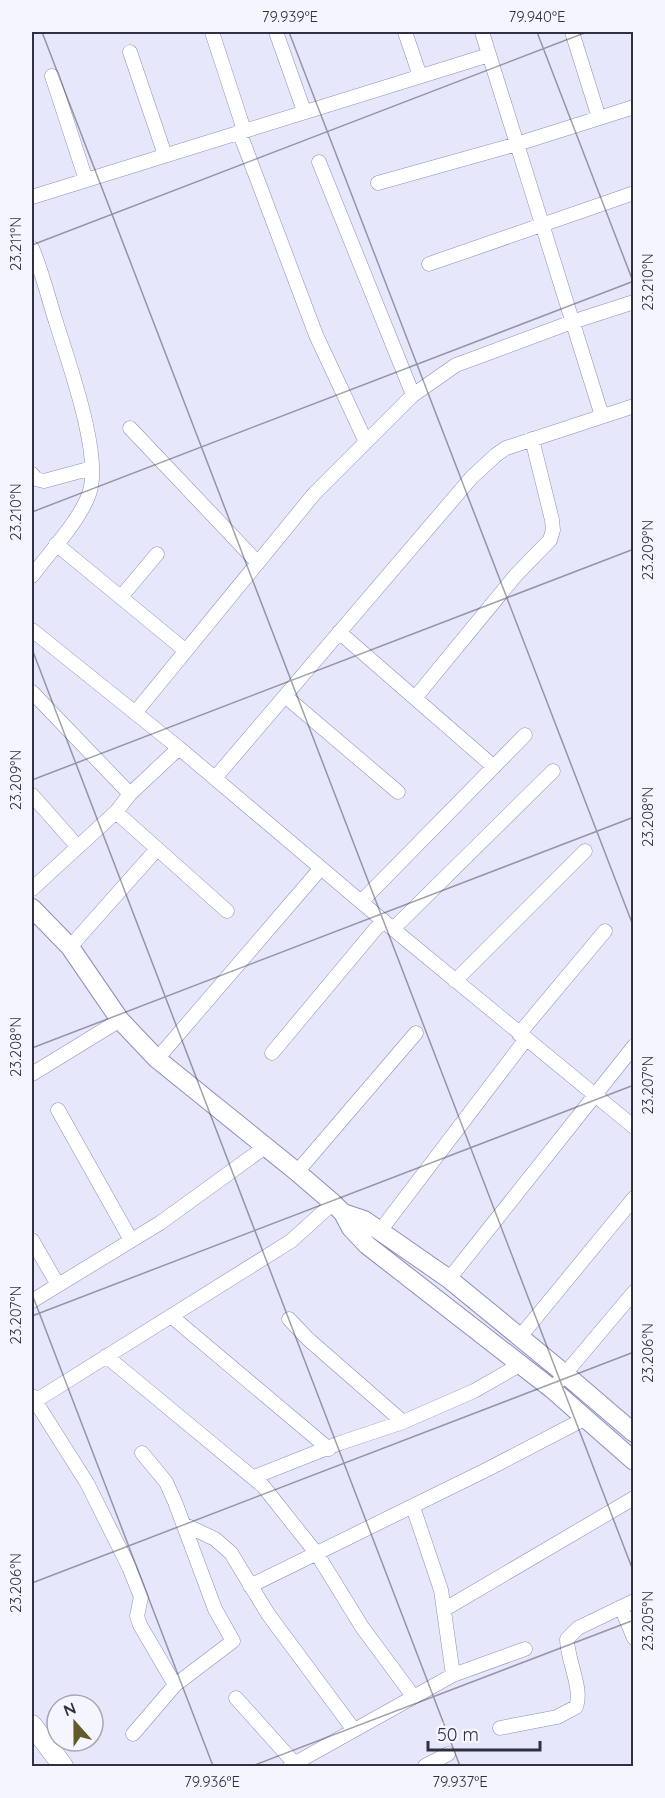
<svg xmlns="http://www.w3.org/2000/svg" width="665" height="1798" viewBox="0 0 665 1798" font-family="Quicksand,sans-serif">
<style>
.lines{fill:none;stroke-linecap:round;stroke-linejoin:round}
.minor-casing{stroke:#8d8eba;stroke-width:15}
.tertiary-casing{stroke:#8d8eba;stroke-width:20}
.secondary-casing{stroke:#8d8eba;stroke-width:21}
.minor{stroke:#fff;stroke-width:14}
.tertiary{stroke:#fff;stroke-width:18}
.secondary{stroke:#fff;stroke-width:20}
.ticks{fill:none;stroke:#303043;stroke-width:1.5;stroke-opacity:0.45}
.neatline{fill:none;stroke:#303043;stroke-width:2}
.ticks-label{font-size:15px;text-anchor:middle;fill:#303043}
</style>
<rect width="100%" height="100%" fill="#e6e7fa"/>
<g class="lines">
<!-- minor casing -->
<g class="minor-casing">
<path id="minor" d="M 212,32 L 244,130
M 276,32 L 304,111
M 405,32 L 420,76
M 482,32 L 602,416
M 572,32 L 599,118
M 130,52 L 165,155
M 52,76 L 86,180
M 239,131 L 316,335 L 366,442
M 319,162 L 413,395
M 378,183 L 517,144 L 634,107
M 32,197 L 489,55
M 32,248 C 42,271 48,297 56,322 C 68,361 103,457 89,494 C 80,520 49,553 32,576
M 429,264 L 634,193
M 130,428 L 258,563
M 32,474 L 36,479 L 44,481 L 92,468
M 56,544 L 186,651
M 121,597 L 157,554
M 32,630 L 179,748 L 393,929 L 634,1127
M 339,632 L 494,767
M 32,692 L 130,794
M 285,696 L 398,792
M 415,698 L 516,575 L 550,540 L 553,530 L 552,520 L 532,439
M 135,713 L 314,494 L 413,395 L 456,365 L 572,322 L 634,302
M 215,778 L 472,477 L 496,455 L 506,448 L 634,406
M 32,795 L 77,846
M 116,812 L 227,911
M 32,889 L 116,812 L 130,794 L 179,748
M 361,902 L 525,735
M 393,929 L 553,771
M 70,947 L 157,849
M 455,981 L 585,851
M 519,1034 L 605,931
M 272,1053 L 383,920
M 157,1059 L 321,868
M 32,1074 L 120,1020
M 58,1110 L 131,1240
M 297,1172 L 416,1033
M 380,1231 L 526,1039
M 32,1240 L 58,1285
M 449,1279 L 634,1046
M 32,1301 L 160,1223 L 265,1147
M 171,1316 L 329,1449
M 289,1319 L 308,1339 L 403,1422
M 519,1338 L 634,1198
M 106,1356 L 263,1486 L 317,1554 L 362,1627 L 413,1696
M 559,1381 L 634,1292
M 32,1396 L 87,1483 L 129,1567 L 141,1597 L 137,1616 L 140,1625 L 175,1685
M 32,1403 L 291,1241 L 333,1203
M 254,1477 L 340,1443 L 403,1422 L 474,1391 L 521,1364
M 413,1507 L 441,1590 L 453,1675
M 183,1524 L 215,1539 L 231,1553 L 268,1614 L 354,1730
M 250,1586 L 488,1469 L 586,1418
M 621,1607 L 634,1638
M 445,1609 L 634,1498
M 236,1698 L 297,1766
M 500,1728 L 557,1717 L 576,1707 C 583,1688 567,1660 567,1639 L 578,1628 L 634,1601
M 133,1734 L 175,1685 L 233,1641 L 215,1609 L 175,1502 L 166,1482 L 142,1453
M 290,1766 L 453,1675 L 525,1649
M 425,1766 L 448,1754"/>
</g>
<!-- tertiary casing -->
<g class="tertiary-casing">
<path id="tertiary" d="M 32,908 L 70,947 L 120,1020 L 157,1059 L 297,1172 L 333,1203 L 343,1213 L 351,1228 L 367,1245 L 552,1389 L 634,1461
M 343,1213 L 364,1220 L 449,1279 L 565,1374 L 634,1433"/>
</g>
<!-- secondary casing -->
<g class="secondary-casing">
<path id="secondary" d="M 32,1725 L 63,1766"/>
</g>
<!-- minor -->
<use href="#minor" class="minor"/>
<!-- tertiary -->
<use href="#tertiary" class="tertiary"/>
<!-- secondary -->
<use href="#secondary" class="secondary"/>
</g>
<!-- ticks -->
<path class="ticks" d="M 42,32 L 634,1573M 289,32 L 634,928M 537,32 L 634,284M 32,245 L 587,32M 32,512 L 634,281M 32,649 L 460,1766M 32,780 L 634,549M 32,1048 L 634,817M 32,1294 L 213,1766M 32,1316 L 634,1085M 32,1583 L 634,1352M 252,1766 L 634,1620"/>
<!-- border -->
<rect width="665" height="1798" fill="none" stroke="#f4f5ff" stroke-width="66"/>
<!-- north arrow -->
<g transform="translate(75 1723) rotate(339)"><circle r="28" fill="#f4f5ff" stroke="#a6a6b4" stroke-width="1.5"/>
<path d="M0-4.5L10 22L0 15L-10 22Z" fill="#605b28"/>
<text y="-9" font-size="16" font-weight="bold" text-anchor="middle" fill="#303043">N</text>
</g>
<!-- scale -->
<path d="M428 1741v9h112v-9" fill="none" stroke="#303043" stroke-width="3"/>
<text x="437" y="1741" font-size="18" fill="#303043" stroke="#f4f5ff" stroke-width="4.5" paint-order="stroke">50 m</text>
<rect x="33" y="33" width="599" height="1732" class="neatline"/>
<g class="ticks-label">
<text x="290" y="22">79.939°E</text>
<text x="537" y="22">79.940°E</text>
<text transform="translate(16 244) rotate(-90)" y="5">23.211°N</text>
<text transform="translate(648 282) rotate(-90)" y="5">23.210°N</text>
<text transform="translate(16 512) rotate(-90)" y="5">23.210°N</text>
<text transform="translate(648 550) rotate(-90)" y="5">23.209°N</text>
<text transform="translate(16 780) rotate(-90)" y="5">23.209°N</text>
<text transform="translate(648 817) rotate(-90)" y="5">23.208°N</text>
<text transform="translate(16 1047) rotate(-90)" y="5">23.208°N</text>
<text transform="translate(648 1085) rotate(-90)" y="5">23.207°N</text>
<text transform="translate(16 1315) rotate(-90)" y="5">23.207°N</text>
<text transform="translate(648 1353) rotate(-90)" y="5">23.206°N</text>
<text transform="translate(16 1583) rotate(-90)" y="5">23.206°N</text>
<text transform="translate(648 1621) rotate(-90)" y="5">23.205°N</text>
<text x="212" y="1787">79.936°E</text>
<text x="460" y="1787">79.937°E</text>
</g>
</svg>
